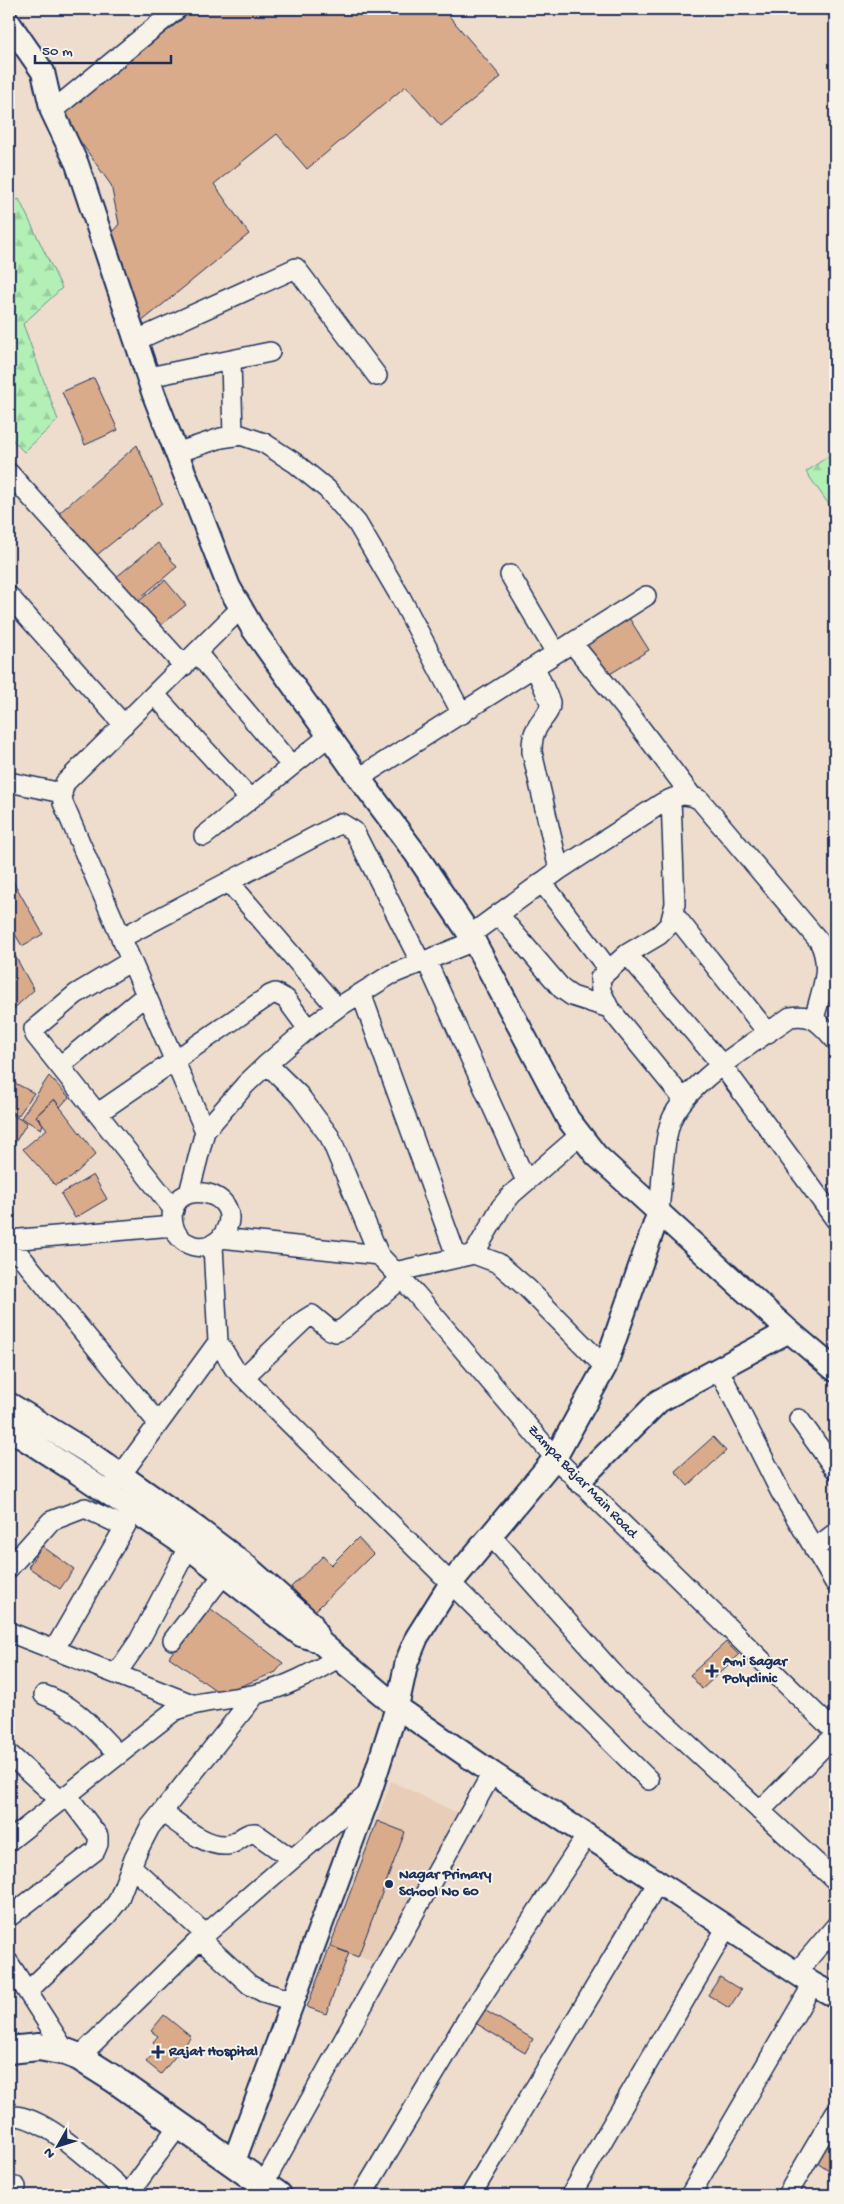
<svg xmlns="http://www.w3.org/2000/svg" width="844" height="2204" viewBox="0 0 844 2204" font-family="'Gochi Hand',sans-serif">
<style>
.built{fill:#e8ceb8}
.forest{fill:url(#forest-firs);stroke:#67908a}
.building{fill:#d9ab8b;stroke:#1b2f5e}
.lines{fill:none;stroke-linecap:round;stroke-linejoin:round}
.minor-casing{stroke:#1b2f5e;stroke-width:22}
.tertiary-casing{stroke:#1b2f5e;stroke-width:26}
.secondary-casing{stroke:#1b2f5e;stroke-width:30}
.minor{stroke:#f7f3e8;stroke-width:19}
.tertiary{stroke:#f7f3e8;stroke-width:22}
.secondary{stroke:#f7f3e8;stroke-width:26}
.poi-dot{fill:#1b2f5e;stroke:#f7f3e8;stroke-width:2}
.labels{text-anchor:middle;dominant-baseline:central;stroke-width:4;stroke-linejoin:round;paint-order:stroke}
.street-label{font-size:15px;fill:#1b2f5e;stroke:#f7f3e8}
.poi-label{font-size:15px;font-weight:bold;fill:#1b2f5e;stroke:#f7f3e8;text-anchor:start}
</style>
<defs>
<pattern id="forest-firs" width="22" height="20" patternUnits="userSpaceOnUse" patternTransform="scale(1.25)"><rect width="22" height="20" fill="#b3f0b5"/><path d="M5 1l3.5 6h-7zM16 11l3.5 6h-7z" fill="#99ce9e"/></pattern>
</defs>
<rect width="100%" height="100%" fill="#edc"/>
<filter id="ink" filterUnits="userSpaceOnUse"><feTurbulence type="fractalNoise" baseFrequency=".02" numOctaves="2"/><feDisplacementMap in="SourceGraphic" scale="10" xChannelSelector="R" yChannelSelector="G"/><feConvolveMatrix kernelMatrix="1 2 1 2 8 2 1 2 1" color-interpolation-filters="sRGB"/></filter>
<g filter="url(#ink)">
<!-- built -->
<path class="built" d="M 391,1781 L 462,1815 L 379,1964 L 330,1946 Z"/>
<!-- forest -->
<path class="forest" d="M 19,199 L 62,288 L 23,324 L 58,420 L 24,452 L 9,436 L 9,204 Z
M 835,451 L 835,513 L 806,472 Z"/>
<!-- building -->
<path class="building" d="M 195,9 L 459,9 L 449,16 L 501,77 L 441,126 L 406,86 L 307,169 L 277,134 L 214,184 L 249,234 L 140,323 L 109,236 L 119,224 L 111,185 L 61,114 Z
M 94,378 L 118,430 L 85,445 L 62,392 Z
M 137,445 L 162,503 L 93,558 L 58,514 Z
M 158,543 L 177,567 L 135,602 L 115,578 Z
M 165,580 L 186,605 L 160,626 L 139,601 Z
M 626,613 L 649,650 L 605,677 L 582,639 Z
M 9,874 L 43,934 L 22,946 L 9,924 Z
M 9,945 L 34,990 L 9,1013 Z
M 49,1076 L 69,1097 L 60,1107 L 54,1099 L 36,1116 L 43,1124 L 41,1129 L 21,1118 Z
M 9,1080 L 34,1093 L 18,1116 L 9,1111 Z
M 54,1099 L 96,1154 L 71,1178 L 55,1185 L 23,1149 L 47,1129 L 36,1116 Z
M 9,1113 L 27,1123 L 11,1149 L 9,1148 Z
M 93,1175 L 107,1199 L 75,1218 L 61,1194 Z
M 713,1437 L 726,1451 L 688,1486 L 675,1471 Z
M 358,1538 L 373,1554 L 315,1611 L 291,1587 L 323,1556 L 331,1565 Z
M 42,1546 L 74,1569 L 60,1589 L 28,1567 Z
M 207,1606 L 283,1663 L 276,1672 L 221,1694 L 169,1657 Z
M 726,1642 L 739,1655 L 702,1689 L 690,1675 Z
M 377,1821 L 405,1832 L 358,1957 L 330,1946 Z
M 330,1946 L 349,1953 L 326,2014 L 307,2007 Z
M 720,1977 L 741,1990 L 729,2008 L 708,1995 Z
M 481,2008 L 533,2039 L 525,2053 L 472,2021 Z
M 164,2015 L 191,2037 L 161,2074 L 146,2062 L 159,2047 L 153,2042 L 158,2036 L 151,2031 Z
M 835,2135 L 835,2174 L 817,2162 Z"/>
<g class="lines">
<!-- minor casing -->
<g class="minor-casing">
<path id="minor" d="M 52,111 L 177,9
M 137,340 L 296,268 L 377,376
M 231,360 L 233,436
M 149,377 L 270,352
M 176,453 L 221,438 L 241,435 L 264,443 L 295,463 L 327,489 L 357,523 L 401,598 L 462,714
M 9,473 L 184,666
M 510,575 L 556,653
M 9,596 L 124,725
M 572,643 L 626,709 L 691,795
M 197,653 L 291,765
M 535,667 L 550,702 C 551,713 542,718 537,728 C 532,735 532,744 532,752 L 559,870
M 155,695 L 249,798
M 359,778 L 646,596
M 9,782 L 62,793
M 671,799 L 675,904 L 670,924 L 659,935 L 627,954 L 600,978 L 601,991 L 609,1008 L 684,1100
M 204,836 L 329,736
M 229,882 L 337,1008
M 542,882 L 608,969
M 673,913 L 768,1033
M 498,914 L 562,989 L 572,996 L 609,1008
M 470,935 L 559,870 L 662,803 C 676,796 686,791 700,800 L 819,941 C 833,968 821,991 814,1019
M 121,938 L 341,823 L 354,831 L 421,963
M 627,954 L 722,1065 L 835,1219
M 426,960 L 526,1181
M 131,961 L 76,994 L 34,1029 L 35,1035 L 174,1210
M 361,993 L 457,1258
M 267,1064 L 299,1095 L 330,1137 L 379,1255
M 60,1066 L 146,995
M 98,1113 L 270,995 L 275,993 L 286,999 L 308,1029
M 205,1131 L 63,803 L 62,793 L 65,783 L 241,608
M 189,1193 L 205,1131 L 246,1084 L 267,1064 L 308,1029 L 337,1008 L 390,975 L 474,941
M 659,1212 C 662,1184 662,1154 669,1127 C 679,1086 756,1042 790,1017 C 813,1013 820,1023 835,1040
M 221,1238 C 256,1190 163,1172 173,1224 C 178,1247 205,1254 221,1238 L 379,1255 L 416,1294 L 555,1458 L 835,1732
M 9,1240 L 173,1226
M 9,1242 L 158,1423
M 213,1245 L 218,1342 L 234,1368 L 649,1780
M 474,1254 L 501,1207 L 512,1194 L 579,1136
M 395,1272 L 474,1254 L 498,1263 L 527,1288 L 605,1367
M 719,1370 L 780,1491 L 835,1583
M 244,1377 L 304,1320 L 312,1315 L 330,1330 L 336,1332 L 344,1328 L 401,1279
M 799,1419 L 835,1469
M 113,1486 L 218,1342
M 491,1536 L 621,1682 L 835,1880
M 814,1549 L 835,1533
M 9,1568 L 51,1521 L 85,1508 L 125,1527
M 9,1632 L 192,1704
M 173,1640 L 224,1574
M 54,1650 L 141,1499
M 116,1674 L 139,1641 L 195,1534
M 44,1695 C 76,1705 95,1731 118,1754
M 9,1754 L 60,1800
M 760,1811 L 835,1735
M 162,1812 C 180,1824 204,1847 227,1845 C 238,1844 244,1832 255,1833 L 292,1859
M 9,1841 L 174,1711 C 201,1700 229,1700 257,1694 C 287,1687 312,1673 338,1658
M 131,1866 L 205,1934
M 9,1917 L 95,1851 L 98,1844 L 98,1836 L 67,1795
M 200,1939 L 250,1985 L 263,1992 L 293,2001
M 9,1963 L 66,2052
M 796,1973 L 835,1927
M 28,1991 L 107,1915 L 118,1901 L 136,1854 L 150,1827 L 256,1694
M 79,2057 L 200,1939 L 370,1792
M 9,2116 C 43,2112 102,2172 127,2194
M 263,2185 L 492,1773
M 9,2195 L 16,2187
M 125,2195 L 133,2188 L 179,2125
M 362,2195 L 469,2016 L 587,1835
M 471,2195 L 658,1882
M 571,2195 L 727,1927
M 690,2195 L 813,1984
M 787,2195 L 835,2113"/>
</g>
<!-- tertiary casing -->
<g class="tertiary-casing">
<path id="tertiary" d="M 9,23 L 43,72 L 52,111 L 77,164 L 154,395 L 229,587 L 253,629 L 359,778 L 416,854 L 474,941 L 568,1119 L 596,1155 L 789,1331 L 835,1370
M 9,1404 L 91,1454 L 198,1529 L 243,1563 L 311,1623 L 320,1642 L 397,1707 L 492,1773 L 813,1984 L 835,1996
M 9,1429 L 78,1473 L 188,1547 L 301,1635 L 319,1641
M 579,1481 L 659,1401 L 789,1331
M 233,2164 L 370,1792 L 397,1707 L 407,1661 L 417,1637 L 451,1583 L 555,1458 L 605,1367 L 659,1212"/>
</g>
<!-- secondary casing -->
<g class="secondary-casing">
<path id="secondary" d="M 9,2050 L 39,2047 L 66,2052 L 79,2057 L 114,2079 L 278,2195"/>
</g>
<!-- minor -->
<use href="#minor" class="minor"/>
<!-- tertiary -->
<use href="#tertiary" class="tertiary"/>
<!-- secondary -->
<use href="#secondary" class="secondary"/>
</g>
</g>
<!-- markers -->
<g class="poi-dot">
<path d="M709.5 1663.5h5v5h5v5h-5v5h-5v-5h-5v-5h5z"/>
<circle cx="389" cy="1884" r="5"/>
<path d="M155.5 2044.5h5v5h5v5h-5v5h-5v-5h-5v-5h5z"/>
</g>
<g class="labels">
<!-- street labels -->
<g class="street-label">
<text transform="translate(582 1482) rotate(46)">Zampa Bajar Main Road</text>
</g>
<!-- poi labels -->
<g class="poi-label">
<text x="723" y="1662">Ami Sagar<tspan x="723" dy="17">Polyclinic</tspan></text>
<text x="399" y="1875">Nagar Primary<tspan x="399" dy="17">School No 60</tspan></text>
<text x="169" y="2052">Rajat Hospital</text>
</g>
</g>
<!-- margin -->
<rect width="844" height="2204" fill="none" stroke="#f7f3e8" stroke-width="30"/>
<rect x="15" y="15" width="814" height="2174" fill="none" stroke="#1b2f5e" stroke-width="2" filter="url(#ink)"/>
<!-- north arrow -->
<g transform="translate(58 2146) rotate(231)" stroke="#f7f3e8" stroke-width="4" paint-order="stroke">
<path d="M0-4L9 19L0 12L-9 19Z" fill="#1b2f5e"/>
<text y="-8" font-size="14" font-weight="bold" text-anchor="middle" fill="#1b2f5e">N</text>
</g>
<!-- scale -->
<path d="M35 55v8h136v-8" fill="none" stroke="#1b2f5e" stroke-width="2.5"/>
<text x="42" y="55" font-size="15" fill="#1b2f5e" stroke="#f7f3e8" stroke-width="4" paint-order="stroke">50 m</text>
</svg>
